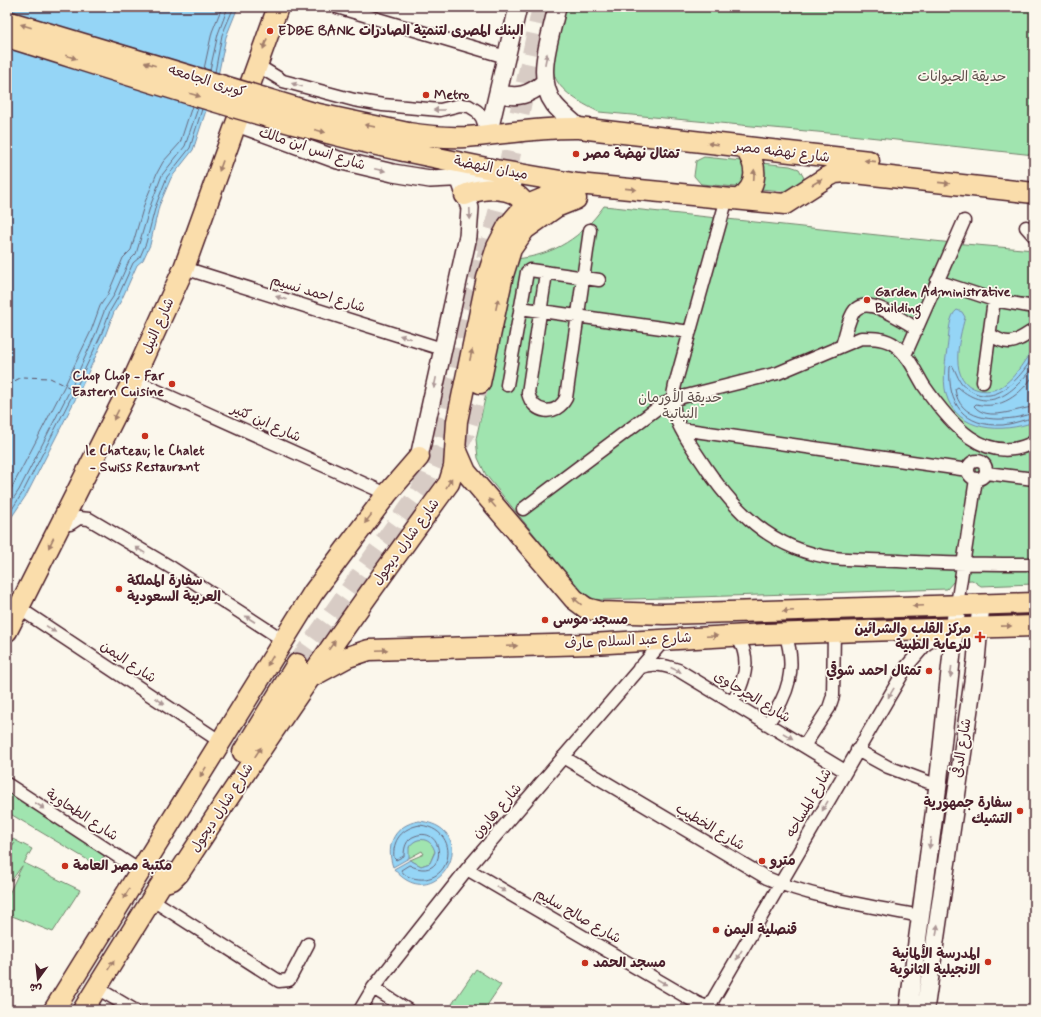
<svg xmlns="http://www.w3.org/2000/svg" width="1041" height="1017" viewBox="0 0 1041 1017" font-family="Mynerve,'Playpen Sans Arabic',sans-serif">
<style>
.green{fill:#a0e4af;stroke:#75826d}
.water{fill:#95d5f6;stroke:#778ca5}
.lines{fill:none;stroke-linecap:round;stroke-linejoin:round}
.shore{stroke:#68687c;stroke-width:1}
.ferry{stroke:#5d4c5e;stroke-width:1;stroke-dasharray:5 4;stroke-linecap:butt}
.primary-tunnel{stroke:#d8ccc5;stroke-width:20;stroke-dasharray:20 10;stroke-linecap:butt}
.street-casing{stroke:#4a1f2b;stroke-width:15}
.secondary-casing{stroke:#4a1f2b;stroke-width:20}
.primary-casing{stroke:#4a1f2b;stroke-width:23}
.street{stroke:#fbf7ec;stroke-width:12}
.secondary{stroke:#fbf7ec;stroke-width:17}
.primary{stroke:#faddab;stroke-width:20}
.primary-bridge-casing{stroke:#4a1f2b;stroke-width:23;stroke-linecap:butt}
.primary-bridge{stroke:#faddab;stroke-width:20}
.oneway{fill:#a27e6b}
.oneway2{fill:#ab9695}
.poi-dot{fill:#c8321e;stroke:#fbf7ec;stroke-width:1.5}
.labels{text-anchor:middle;dominant-baseline:central;stroke-width:3.5;stroke-linejoin:round;paint-order:stroke}
.poi-label{font-size:14px;font-weight:bold;fill:#4a1f2b;stroke:#fbf7ec;text-anchor:start}
.park-label{font-size:14px;fill:#60504c;stroke:#fbf7ec}
.street-label{font-size:14px;fill:#4a1f2b;stroke:#fbf7ec}
</style>
<rect width="100%" height="100%" fill="#fbf7ec"/>
<filter id="ink" filterUnits="userSpaceOnUse"><feTurbulence type="fractalNoise" baseFrequency=".025" numOctaves="2"/><feDisplacementMap in="SourceGraphic" scale="8" xChannelSelector="R" yChannelSelector="G"/><feConvolveMatrix kernelMatrix="1 2 1 2 8 2 1 2 1" color-interpolation-filters="sRGB"/></filter>
<g filter="url(#ink)">
<!-- green -->
<path class="green" d="M 563,7 L 1034,7 L 1034,155 L 850,135 L 599,112 C 537,82 550,65 563,7 Z
M 704,157 L 790,166 L 799,169 L 804,178 L 803,187 L 795,192 L 701,184 L 694,176 L 696,161 Z
M 604,206 L 953,243 L 1034,250 L 1034,584 L 981,586 L 972,580 L 954,581 L 947,589 L 602,600 L 594,599 L 580,591 L 486,475 L 478,458 L 476,439 L 516,259 C 555,255 582,237 604,206 Z
M 7,789 L 107,851 L 98,866 L 7,812 Z
M 7,836 L 32,849 L 24,863 L 80,890 L 53,932 L 7,914 L 7,898 L 22,866 L 11,881 L 7,879 L 7,854 L 15,843 L 7,851 Z
M 420,839 C 428,839 433,843 435,851 L 430,863 L 421,866 L 410,860 L 424,854 L 422,851 L 409,858 C 406,849 410,841 420,839 Z
M 476,969 L 501,985 L 484,1010 L 448,1010 Z"/>
<!-- water -->
<path class="water" d="M 7,7 L 238,7 L 226,37 L 219,71 L 193,150 L 171,178 L 159,206 L 150,245 L 143,260 L 137,265 L 121,301 L 114,312 L 105,336 L 79,392 L 27,494 L 7,524 Z
M 957,310 L 962,312 L 965,317 C 959,340 947,382 979,390 C 989,392 998,390 1005,384 C 1018,374 1024,360 1034,348 L 1034,422 C 1003,433 957,433 946,394 C 942,378 946,358 948,342 C 949,333 949,315 957,310 Z
M 419,821 C 487,828 436,920 394,869 L 410,860 L 421,866 L 430,863 L 435,852 C 432,838 417,835 409,847 L 409,858 L 393,867 C 385,844 395,825 419,821 Z"/>
<g class="lines">
<!-- shore -->
<path class="shore" d="M 204,69 L 212,32 L 222,7
M 210,70 L 218,34 L 228,7
M 215,72 L 222,35 L 234,7
M 1034,355 C 1021,377 995,410 967,388 C 958,382 957,373 952,365 L 950,367 C 947,404 964,427 1003,425 C 1014,424 1024,419 1034,418
M 1034,365 C 1014,393 989,415 958,387 L 955,389 C 959,420 994,422 1019,417 C 1024,416 1029,414 1034,413
M 1034,375 C 1020,395 1001,410 976,404 L 974,406 C 988,423 1017,408 1034,407
M 7,497 L 65,385 L 91,331 L 100,306 L 108,294 L 123,258 L 131,250 L 145,202 L 157,173 L 163,162 L 180,143 L 192,106
M 7,508 L 19,490 L 71,388 L 96,333 L 105,309 L 113,297 L 129,261 L 136,254 L 151,204 L 162,175 L 185,146 L 198,108
M 7,517 L 23,492 L 75,390 L 101,335 L 110,311 L 117,299 L 133,263 L 140,257 L 146,243 L 156,205 L 167,177 L 190,148 L 202,109
M 420,825 C 464,830 452,888 413,878 C 408,877 403,874 401,870 L 409,865 C 449,885 446,824 415,836 C 406,839 404,848 404,856 L 396,860 L 394,858 C 392,840 402,828 420,825 Z"/>
<!-- ferry -->
<path class="ferry" d="M 7,385 L 22,377 L 50,378 L 79,392"/>
<!-- primary-tunnel -->
<path class="primary-tunnel" d="M 486,259 L 500,205 L 542,7
M 443,396 L 479,238
M 456,450 L 465,433 L 480,383
M 297,664 L 420,492 L 440,445 L 456,382"/>
<!-- street casing -->
<g class="street-casing">
<path id="street" d="M 337,7 L 506,57
M 257,65 L 283,81 L 354,100 L 383,105 L 440,110 L 460,105 L 469,106 L 477,111 L 482,118 L 488,135
M 727,198 L 675,385 C 667,415 685,436 700,459 C 733,510 771,550 834,558 C 855,560 877,560 898,561 C 943,564 988,564 1034,564
M 1026,227 L 1034,236
M 184,268 L 442,349
M 546,273 L 528,393 C 533,414 556,417 566,398 L 590,230
M 937,281 L 994,300 L 1034,307
M 520,308 L 690,332
M 989,334 C 1010,348 1015,342 1034,330
M 842,345 C 846,335 848,318 855,310 C 868,295 903,321 916,328
M 905,355 L 964,221
M 133,380 L 387,494
M 983,382 L 994,300
M 507,385 L 527,272 L 530,270 L 599,280
M 681,429 L 968,470
M968 470a9 9 0 1 1 18 0a9 9 0 1 1-18 0Z
M 986,473 L 1034,479
M 523,509 L 663,404 L 682,397 L 778,373 L 861,338 C 873,338 886,338 896,346 C 909,356 916,373 924,386 C 949,422 985,468 1034,442
M 64,516 L 70,524 L 79,518 L 89,519 L 172,568 L 283,640
M 957,605 L 976,479
M 19,608 L 221,742
M 639,668 C 652,662 664,665 678,670 L 845,771
M 732,703 C 741,688 749,670 744,652 C 743,646 739,640 736,635
M 767,724 C 789,695 797,668 785,633
M 804,746 L 829,708 L 833,696 L 834,631
M 857,750 L 888,767 L 928,782
M 563,757 L 767,878 C 812,898 871,906 920,916
M 7,784 L 140,871
M 467,869 L 697,1003 L 715,1010
M 151,899 L 279,981 L 289,980 L 308,944
M 97,988 L 134,1010
M 373,988 L 408,1010
M 360,1010 L 373,988 L 467,869 L 665,639
M 707,1010 L 907,666 L 926,644 L 947,632"/>
</g>
<!-- secondary casing -->
<g class="secondary-casing">
<path id="secondary" d="M 557,7 C 551,37 534,77 554,104 C 561,113 571,120 579,128
M 498,93 C 518,99 529,95 545,82
M 237,123 L 338,160 L 393,173 L 430,179 L 470,177 L 513,183
M 488,135 L 518,7
M 419,457 L 468,236 L 470,208 L 461,183
M 908,1010 L 938,785 L 957,605
M 925,1010 L 976,661 L 981,604"/>
</g>
<!-- primary casing -->
<g class="primary-casing">
<path id="primary" d="M 408,133 C 427,136 447,138 466,137 C 504,134 540,127 579,128 L 869,161
M 404,151 L 496,170 L 578,184 L 785,204 L 827,177 L 835,173 L 846,172 L 1034,193
M 465,195 C 481,187 518,185 525,206
M 739,199 C 759,186 758,165 744,147
M 480,383 L 503,275 L 511,249 L 525,229 L 556,207 L 576,199
M 456,449 L 466,472 L 574,599 L 586,608 L 601,612 L 664,614 L 1034,603
M 7,631 L 133,380 L 184,268 L 278,7
M 313,676 L 348,657 L 369,650 L 591,644 L 765,634 L 1034,626
M 243,752 L 297,664
M 162,883 L 172,880 L 179,873 C 265,740 355,611 449,483 L 454,467 L 457,421 L 487,278 L 497,247 L 508,226 L 525,206 L 578,184
M 54,1010 L 313,593 L 387,494 L 419,457
M 83,1010 L 168,873"/>
</g>
<!-- street -->
<use href="#street" class="street"/>
<!-- secondary -->
<use href="#secondary" class="secondary"/>
<!-- primary -->
<use href="#primary" class="primary"/>
<!-- primary-bridge casing -->
<g class="primary-bridge-casing">
<path id="primary-bridge" d="M 7,21 L 314,113 L 408,133
M 7,37 C 139,78 270,122 404,151"/>
</g>
<!-- primary-bridge -->
<use href="#primary-bridge" class="primary-bridge"/>
</g>
<!-- one-way arrows -->
<defs><path id="oneway-solid" d="M-6-.8H1V-3.2L6.5 0L1 3.2V.8H-6Z"/></defs>
<g class="oneway">
<use href="#oneway-solid" transform="translate(26 26) rotate(-163)"/>
<use href="#oneway-solid" transform="translate(265 44) rotate(110)"/>
<use href="#oneway-solid" transform="translate(71 57) rotate(17)"/>
<use href="#oneway-solid" transform="translate(150 64) rotate(-163)"/>
<use href="#oneway-solid" transform="translate(195 95) rotate(17)"/>
<use href="#oneway-solid" transform="translate(370 126) rotate(-169)"/>
<use href="#oneway-solid" transform="translate(320 131) rotate(15)"/>
<use href="#oneway-solid" transform="translate(713 144) rotate(-173)"/>
<use href="#oneway-solid" transform="translate(870 161) rotate(-174)"/>
<use href="#oneway-solid" transform="translate(221 166) rotate(110)"/>
<use href="#oneway-solid" transform="translate(754 175) rotate(-87)"/>
<use href="#oneway-solid" transform="translate(817 182) rotate(-30)"/>
<use href="#oneway-solid" transform="translate(944 183) rotate(6)"/>
<use href="#oneway-solid" transform="translate(631 189) rotate(6)"/>
<use href="#oneway-solid" transform="translate(497 304) rotate(-78)"/>
<use href="#oneway-solid" transform="translate(471 355) rotate(-78)"/>
<use href="#oneway-solid" transform="translate(116 415) rotate(117)"/>
<use href="#oneway-solid" transform="translate(449 483) rotate(-60)"/>
<use href="#oneway-solid" transform="translate(492 503) rotate(-130)"/>
<use href="#oneway-solid" transform="translate(368 519) rotate(127)"/>
<use href="#oneway-solid" transform="translate(51 543) rotate(116)"/>
<use href="#oneway-solid" transform="translate(577 601) rotate(-140)"/>
<use href="#oneway-solid" transform="translate(918 606) rotate(178)"/>
<use href="#oneway-solid" transform="translate(788 611) rotate(178)"/>
<use href="#oneway-solid" transform="translate(1006 626) rotate(-1)"/>
<use href="#oneway-solid" transform="translate(712 636) rotate(-2)"/>
<use href="#oneway-solid" transform="translate(332 645) rotate(-55)"/>
<use href="#oneway-solid" transform="translate(512 646) rotate(-2)"/>
<use href="#oneway-solid" transform="translate(382 650) rotate(-2)"/>
<use href="#oneway-solid" transform="translate(270 661) rotate(121)"/>
<use href="#oneway-solid" transform="translate(258 752) rotate(-57)"/>
<use href="#oneway-solid" transform="translate(203 772) rotate(122)"/>
<use href="#oneway-solid" transform="translate(126 894) rotate(122)"/>
<use href="#oneway-solid" transform="translate(111 965) rotate(-58)"/>
</g>
<g class="oneway2">
<use href="#oneway-solid" transform="translate(546 59) rotate(-79)"/>
<use href="#oneway-solid" transform="translate(297 85) rotate(-162)"/>
<use href="#oneway-solid" transform="translate(439 110) rotate(180)"/>
<use href="#oneway-solid" transform="translate(380 170) rotate(12)"/>
<use href="#oneway-solid" transform="translate(470 214) rotate(88)"/>
<use href="#oneway-solid" transform="translate(281 298) rotate(-163)"/>
<use href="#oneway-solid" transform="translate(405 337) rotate(-163)"/>
<use href="#oneway-solid" transform="translate(435 383) rotate(102)"/>
<use href="#oneway-solid" transform="translate(140 550) rotate(-149)"/>
<use href="#oneway-solid" transform="translate(250 619) rotate(-147)"/>
<use href="#oneway-solid" transform="translate(51 629) rotate(34)"/>
<use href="#oneway-solid" transform="translate(676 670) rotate(25)"/>
<use href="#oneway-solid" transform="translate(951 672) rotate(96)"/>
<use href="#oneway-solid" transform="translate(891 693) rotate(121)"/>
<use href="#oneway-solid" transform="translate(160 701) rotate(34)"/>
<use href="#oneway-solid" transform="translate(788 736) rotate(31)"/>
<use href="#oneway-solid" transform="translate(40 806) rotate(33)"/>
<use href="#oneway-solid" transform="translate(825 806) rotate(120)"/>
<use href="#oneway-solid" transform="translate(930 843) rotate(98)"/>
<use href="#oneway-solid" transform="translate(501 889) rotate(30)"/>
<use href="#oneway-solid" transform="translate(937 930) rotate(-82)"/>
<use href="#oneway-solid" transform="translate(739 955) rotate(120)"/>
<use href="#oneway-solid" transform="translate(662 982) rotate(30)"/>
</g>
</g>
<!-- markers -->
<g class="poi-dot">
<circle cx="270" cy="31" r="4"/>
<circle cx="426" cy="95" r="4"/>
<circle cx="576" cy="154" r="4"/>
<circle cx="867" cy="300" r="4"/>
<circle cx="172" cy="384" r="4"/>
<circle cx="145" cy="436" r="4"/>
<circle cx="119" cy="589" r="4"/>
<circle cx="545" cy="620" r="4"/>
<path d="M978 631h4v4h4v4h-4v4h-4v-4h-4v-4h4z"/>
<circle cx="929" cy="671" r="4"/>
<circle cx="1020" cy="811" r="4"/>
<circle cx="762" cy="861" r="4"/>
<circle cx="65" cy="866" r="4"/>
<circle cx="716" cy="930" r="4"/>
<circle cx="988" cy="962" r="4"/>
<circle cx="585" cy="963" r="4"/>
</g>
<g class="labels">
<!-- poi labels -->
<g class="poi-label">
<text x="278" y="31">EDBE BANK البنك المصرى لتنمية الصادرات</text>
<text x="434" y="95">Metro</text>
<text x="584" y="154">تمثال نهضة مصر</text>
<text x="875" y="292">Garden Administrative<tspan x="875" dy="16">Building</tspan></text>
<text x="164" y="376" text-anchor="end">Chop Chop - Far<tspan x="164" dy="16">Eastern Cuisine</tspan></text>
<text x="145" y="451" text-anchor="middle">le Chateau; le Chalet<tspan x="145" dy="16">- Swiss Restaurant</tspan></text>
<text x="127" y="581">سفارة المملكة<tspan x="127" dy="16">العربية السعودية</tspan></text>
<text x="553" y="620">مسجد موسى</text>
<text x="971" y="629" text-anchor="end">مركز القلب والشرائين<tspan x="971" dy="16">للرعاية الطبية</tspan></text>
<text x="921" y="671" text-anchor="end">تمثال احمد شوقي</text>
<text x="1012" y="803" text-anchor="end">سفارة جمهورية<tspan x="1012" dy="16">التشيك</tspan></text>
<text x="770" y="861">مترو</text>
<text x="73" y="866">مكتبة مصر العامة</text>
<text x="724" y="930">قنصلية اليمن</text>
<text x="980" y="954" text-anchor="end">المدرسة الألمانية<tspan x="980" dy="16">الانجيلية الثانوية</tspan></text>
<text x="593" y="963">مسجد الحمد</text>
</g>
<!-- park labels -->
<g class="park-label">
<text x="962" y="77">حديقة الحيوانات</text>
<text x="680" y="398">حديقة الأورمان<tspan x="680" dy="16">النباتية</tspan></text>
</g>
<!-- street labels -->
<g class="street-label">
<text transform="translate(207 81) rotate(17)">كوبرى الجامعه</text>
<text transform="translate(312 149) rotate(18)">شارع انس ابن مالك</text>
<text transform="translate(782 152) rotate(7)">شارع نهضه مصر</text>
<text transform="translate(491 168) rotate(11)">ميدان النهضة</text>
<text transform="translate(318 294) rotate(17)">شارع احمد نسيم</text>
<text transform="translate(158 326) rotate(-66)">شارع النيل</text>
<text transform="translate(266 423) rotate(24)">شارع ابن كثير</text>
<text transform="translate(406 542) rotate(-54)">شارع شارل ديجول</text>
<text transform="translate(628 641) rotate(-3)">شارع عبد السلام عارف</text>
<text transform="translate(128 662) rotate(34)">شارع اليمن</text>
<text transform="translate(752 697) rotate(31)">شارع الجرجاوى</text>
<text transform="translate(962 748) rotate(-81)">شارع الدقى</text>
<text transform="translate(809 803) rotate(-60)">شارع المساحه</text>
<text transform="translate(222 808) rotate(-57)">شارع شارل ديجول</text>
<text transform="translate(497 811) rotate(-49)">شارع هارون</text>
<text transform="translate(82 815) rotate(33)">شارع الطحاوية</text>
<text transform="translate(710 827) rotate(31)">شارع الخطيب</text>
<text transform="translate(578 916) rotate(30)">شارع صالح سليم</text>
</g>
</g>
<!-- margin -->
<rect width="1041" height="1017" fill="none" stroke="#fbf7ec" stroke-width="24"/>
<rect x="12" y="12" width="1017" height="993" fill="none" stroke="#4a1f2b" stroke-width="1.5" filter="url(#ink)"/>
<!-- north arrow -->
<g transform="translate(38 979) rotate(195)" stroke="#fbf7ec" stroke-width="3" paint-order="stroke">
<path d="M0-3L7 15L0 10L-7 15Z" fill="#4a1f2b"/>
<text y="-6" font-size="11" font-weight="bold" text-anchor="middle" fill="#4a1f2b">ش</text>
</g>
</svg>
